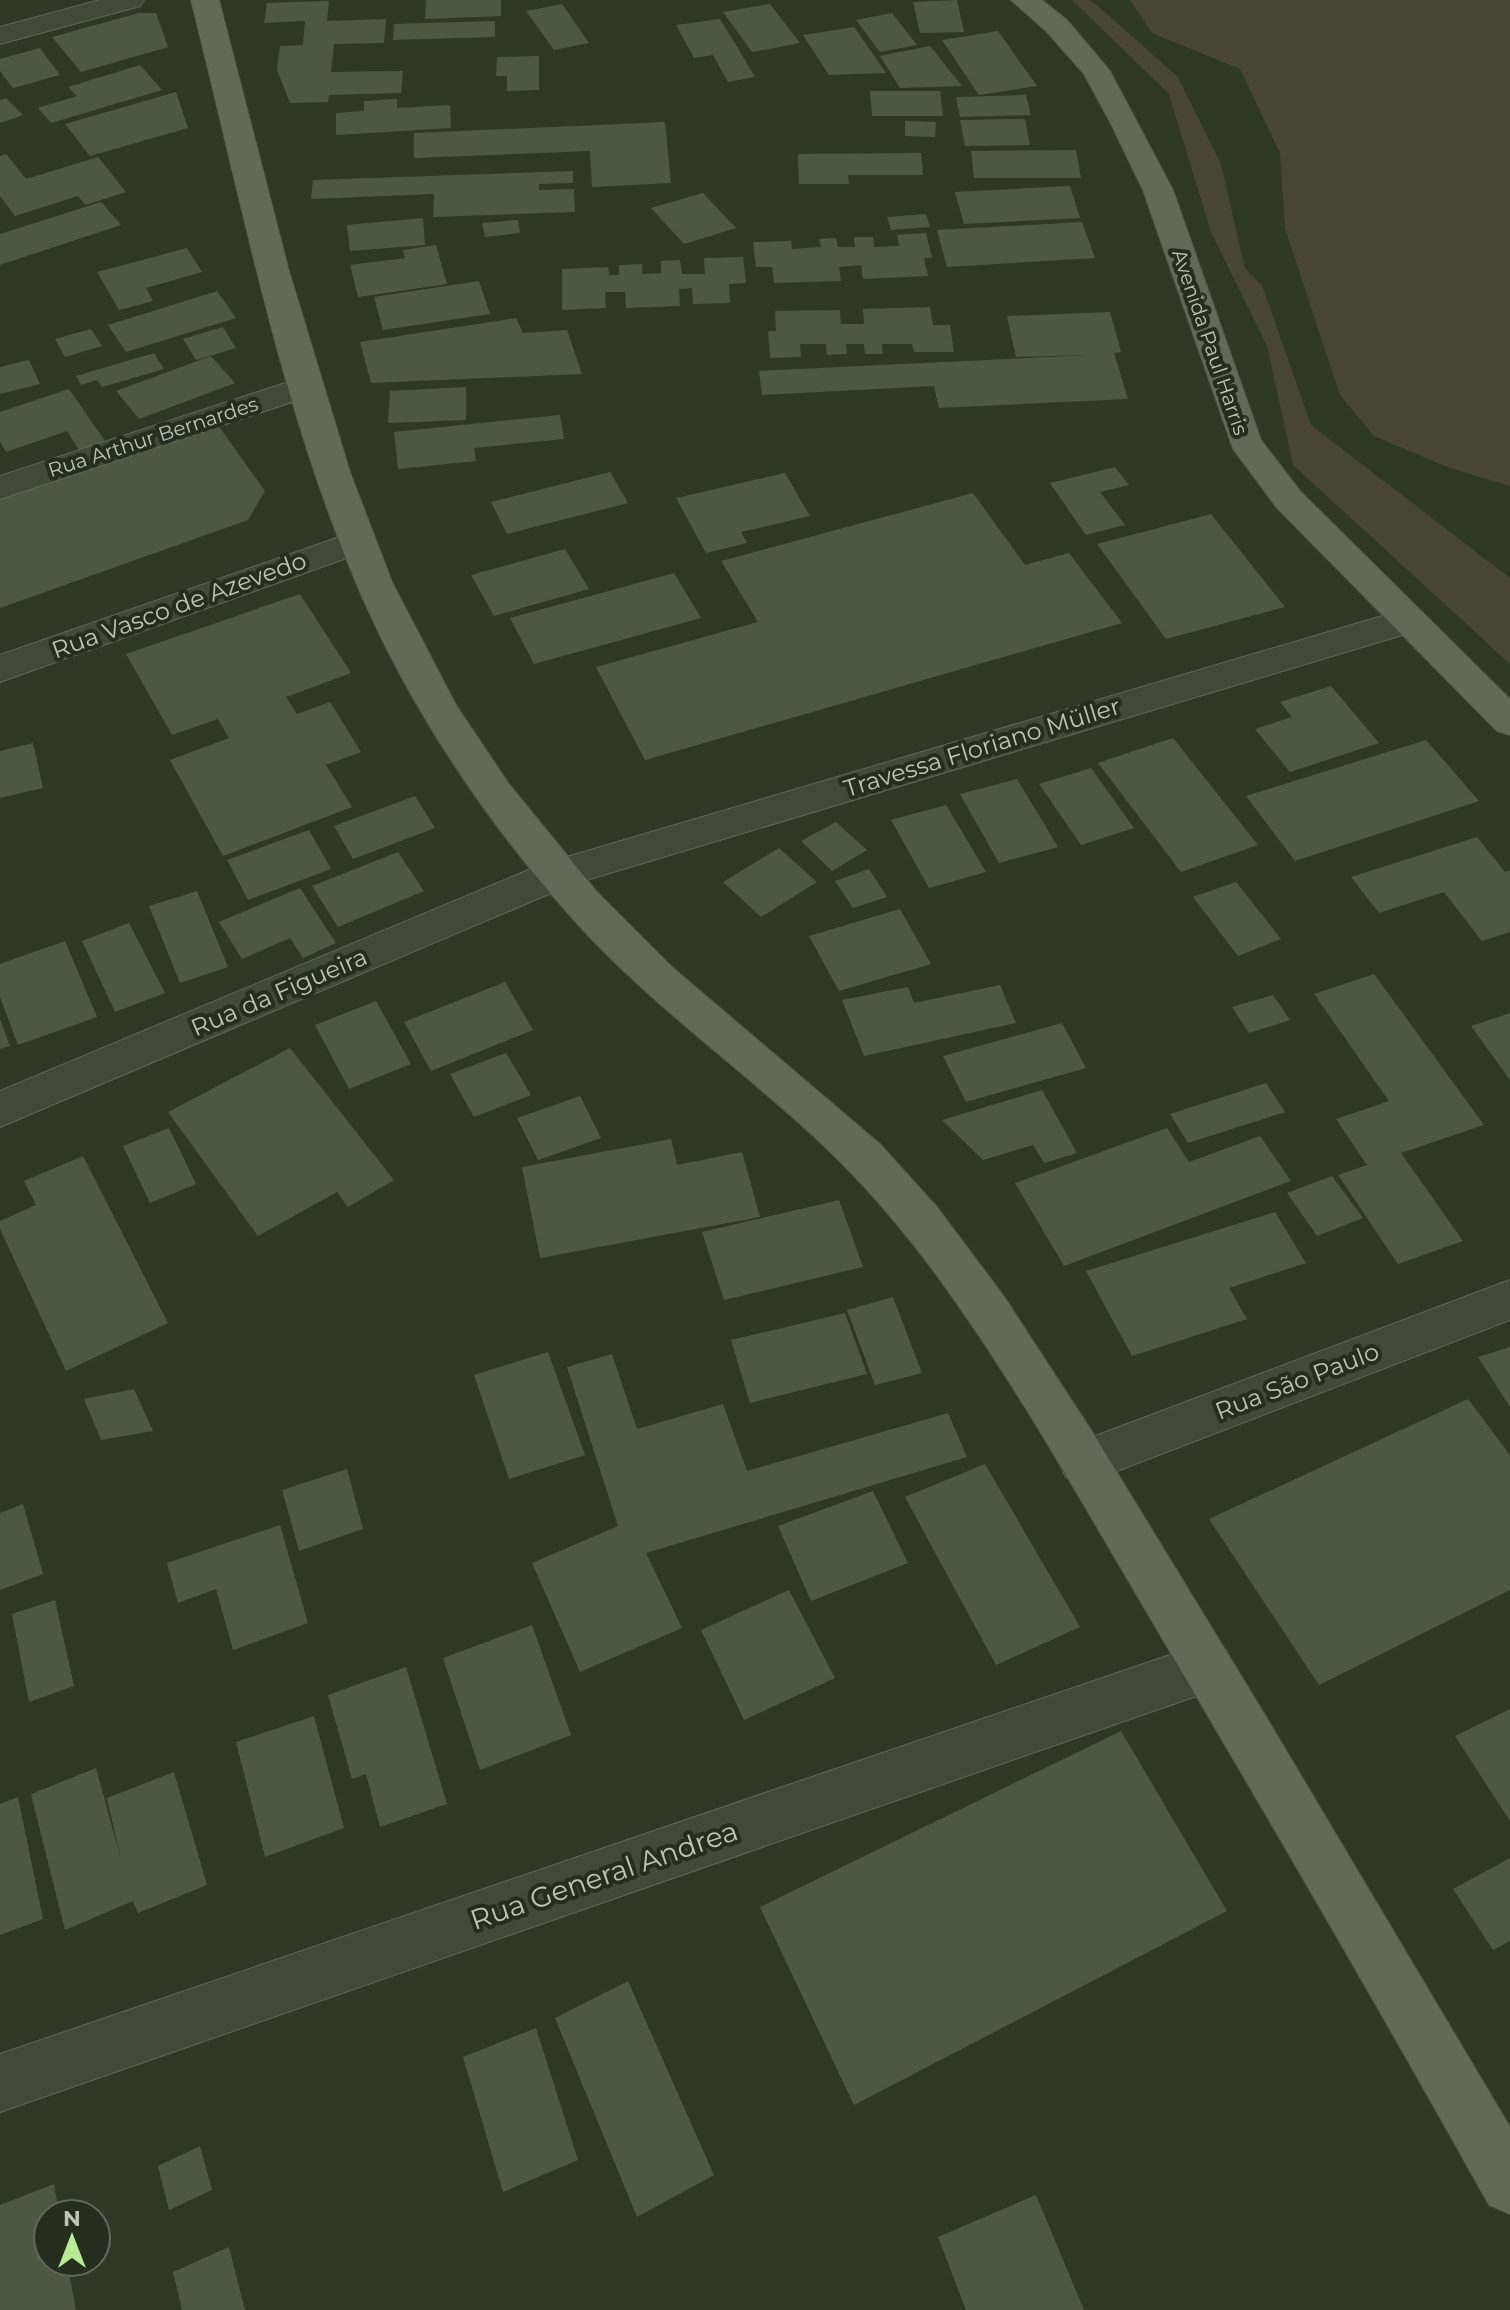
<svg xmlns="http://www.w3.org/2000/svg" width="1510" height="2310" viewBox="0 0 1510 2310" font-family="Montserrat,sans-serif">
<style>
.green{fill:#494534}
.building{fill:#4c5942}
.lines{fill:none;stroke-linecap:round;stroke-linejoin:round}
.minor-casing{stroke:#5e6857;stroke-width:2}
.major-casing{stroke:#4c5645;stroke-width:2}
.minor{fill:#404a39;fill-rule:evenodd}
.major{fill:#5f6a57;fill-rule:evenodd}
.labels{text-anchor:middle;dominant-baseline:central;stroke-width:8;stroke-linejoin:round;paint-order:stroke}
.far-street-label{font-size:20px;fill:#bbc5b4;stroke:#252e1e}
.street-label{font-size:24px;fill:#bbc5b4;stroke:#252e1e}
.near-street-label{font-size:28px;fill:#bbc5b4;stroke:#252e1e}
</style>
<rect width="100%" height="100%" fill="#2e3925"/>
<!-- green -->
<path class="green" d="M 1072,0 L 1089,0 L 1098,6 L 1178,77 L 1221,164 L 1245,269 L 1262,285 L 1311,425 L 1510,578 L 1510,664 L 1293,465 L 1267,346 L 1211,232 L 1169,94 Z
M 1130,0 L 1510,0 L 1510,486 L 1447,467 L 1374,436 L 1340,395 L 1285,228 L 1280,153 L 1240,69 L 1152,33 Z"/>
<!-- building -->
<path class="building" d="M 426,0 L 501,0 L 501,16 L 425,19 Z
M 957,0 L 964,32 L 920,33 L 913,2 Z
M 329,1 L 327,21 L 386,19 L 384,43 L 334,44 L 331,72 L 403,71 L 401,93 L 329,95 L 328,102 L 290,103 L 277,70 L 280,46 L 303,45 L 305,21 L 264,23 L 267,3 Z
M 562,4 L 589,43 L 554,50 L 526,11 Z
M 770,4 L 800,43 L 752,52 L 723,12 Z
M 139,13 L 156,13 L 168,47 L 81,72 L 52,37 Z
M 892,13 L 917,45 L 880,52 L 856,20 Z
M 720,19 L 739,50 L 755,77 L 728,82 L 713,55 L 694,58 L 676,25 Z
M 495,21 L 495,37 L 393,40 L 394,24 Z
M 854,27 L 886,73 L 829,75 L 803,35 Z
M 998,31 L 1037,86 L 979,95 L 942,40 Z
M 930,46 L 962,86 L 900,88 L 880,56 Z
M 40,48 L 60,75 L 13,88 L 0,71 L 0,59 Z
M 539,56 L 539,90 L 507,91 L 507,76 L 496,76 L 497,57 Z
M 140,65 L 162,90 L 51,123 L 38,108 L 77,96 L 68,87 Z
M 870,91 L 940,91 L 943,116 L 872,116 Z
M 176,92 L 188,128 L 90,156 L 65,124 Z
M 1026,95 L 1031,115 L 960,117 L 956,97 Z
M 6,98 L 23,115 L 0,123 L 0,100 Z
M 397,99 L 397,108 L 450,105 L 451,128 L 336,135 L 336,113 L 364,111 L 364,101 Z
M 1025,119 L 1030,145 L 965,146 L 960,120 Z
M 905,121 L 936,122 L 935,137 L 905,136 Z
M 665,122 L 671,183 L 592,187 L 590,151 L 414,158 L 414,133 Z
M 1076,150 L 1081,178 L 974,178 L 971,151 Z
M 921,153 L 923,175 L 848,175 L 849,184 L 799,184 L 798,154 Z
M 6,154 L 26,179 L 98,157 L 126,192 L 85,205 L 78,196 L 15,216 L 0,196 L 0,156 Z
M 573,171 L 573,183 L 539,184 L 539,190 L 574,189 L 575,212 L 433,217 L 434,194 L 311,199 L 313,180 Z
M 1070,186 L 1080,218 L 964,224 L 955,192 Z
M 703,193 L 736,228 L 684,244 L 651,208 Z
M 101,202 L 121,225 L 0,265 L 0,234 Z
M 926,214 L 930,227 L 891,230 L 887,217 Z
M 423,218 L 425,245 L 350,251 L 347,225 Z
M 518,220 L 520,233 L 485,237 L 482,223 Z
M 1082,222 L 1095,258 L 947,267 L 937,230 Z
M 926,233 L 932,258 L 924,258 L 928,276 L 863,279 L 861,265 L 839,267 L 841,281 L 774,283 L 772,267 L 756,267 L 753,242 L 791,241 L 792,249 L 821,247 L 819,239 L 836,238 L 838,247 L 855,247 L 854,237 L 873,237 L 874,247 L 899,246 L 897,235 Z
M 436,245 L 447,284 L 358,297 L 350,265 L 405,258 L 403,250 Z
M 187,248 L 202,272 L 146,288 L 153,301 L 119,310 L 97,272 Z
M 743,257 L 746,283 L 729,284 L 730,303 L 693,304 L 692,288 L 679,289 L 680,306 L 626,308 L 625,292 L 605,292 L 606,308 L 562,310 L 562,269 L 608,267 L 609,275 L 619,275 L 619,265 L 642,264 L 642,274 L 661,273 L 661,261 L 680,260 L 682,274 L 705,274 L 704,258 Z
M 479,281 L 490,314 L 383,330 L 374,297 Z
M 217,291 L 236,318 L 126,352 L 108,325 Z
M 930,307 L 933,325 L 950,325 L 954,352 L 914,352 L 912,344 L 882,344 L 883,354 L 865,354 L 864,344 L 846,344 L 847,354 L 827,355 L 826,344 L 800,344 L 801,357 L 770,358 L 768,331 L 776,331 L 775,311 L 840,310 L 841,324 L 864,324 L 863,309 Z
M 1110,312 L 1121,352 L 1114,353 L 1128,399 L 939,408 L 934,386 L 762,395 L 759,371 L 1089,355 L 1016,357 L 1007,316 Z
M 516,318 L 523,333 L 567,330 L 582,374 L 371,383 L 360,342 Z
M 223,327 L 236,348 L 196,360 L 183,339 Z
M 91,329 L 102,346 L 65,357 L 55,339 Z
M 154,353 L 164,369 L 102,387 L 97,380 L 81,385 L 76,376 Z
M 211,356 L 235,383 L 139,419 L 116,391 Z
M 29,360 L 40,384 L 0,394 L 0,367 Z
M 466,387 L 466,420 L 388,423 L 390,391 Z
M 69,389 L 105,441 L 79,450 L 67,431 L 6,452 L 0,442 L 0,412 Z
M 560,415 L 564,439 L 474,448 L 476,461 L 398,469 L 394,432 Z
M 217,424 L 265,491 L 248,520 L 0,608 L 0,498 Z
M 1115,467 L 1129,485 L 1100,492 L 1125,525 L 1086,535 L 1050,483 Z
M 610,472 L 628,503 L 507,534 L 491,502 Z
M 785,473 L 810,516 L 741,532 L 747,543 L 706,553 L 676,498 Z
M 973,493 L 1025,565 L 1069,553 L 1122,623 L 645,760 L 596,667 L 758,622 L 721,561 Z
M 1211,514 L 1285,607 L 1166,639 L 1097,544 Z
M 565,549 L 589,589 L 494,616 L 471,575 Z
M 674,573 L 701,618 L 534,664 L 510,618 Z
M 300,594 L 351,673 L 286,697 L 297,714 L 330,702 L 361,752 L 326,765 L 352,807 L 223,856 L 170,760 L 229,738 L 218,719 L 172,735 L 126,654 Z
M 1331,686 L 1379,743 L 1290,772 L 1255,729 L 1292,717 L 1280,702 Z
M 1173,738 L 1258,845 L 1181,872 L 1098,763 Z
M 1426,740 L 1479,801 L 1295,861 L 1246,796 Z
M 33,743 L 43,788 L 0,798 L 0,751 Z
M 1091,768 L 1134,828 L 1081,845 L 1039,784 Z
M 1017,779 L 1058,847 L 999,863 L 960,794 Z
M 415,796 L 435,828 L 353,859 L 334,826 Z
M 946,805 L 986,872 L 929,888 L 891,820 Z
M 836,822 L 867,850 L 832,871 L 801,841 Z
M 309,830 L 331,869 L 248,900 L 227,860 Z
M 1477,837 L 1505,872 L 1510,870 L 1510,932 L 1482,941 L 1444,892 L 1379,913 L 1351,877 Z
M 779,848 L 817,882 L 761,917 L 723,882 Z
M 398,852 L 424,891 L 338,927 L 312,886 Z
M 869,869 L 887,897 L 853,908 L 835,881 Z
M 1236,882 L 1281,939 L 1238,956 L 1193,897 Z
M 300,888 L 336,943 L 303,958 L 290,938 L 242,959 L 219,922 Z
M 197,891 L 228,967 L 180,983 L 149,906 Z
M 900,909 L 931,964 L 839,991 L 809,936 Z
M 129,923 L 165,993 L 115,1012 L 82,941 Z
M 65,941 L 97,1017 L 18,1045 L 0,997 L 0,964 Z
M 1374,974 L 1484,1125 L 1401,1153 L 1463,1241 L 1398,1264 L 1338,1175 L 1367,1165 L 1336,1119 L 1389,1101 L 1314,994 Z
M 505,982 L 533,1030 L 431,1071 L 404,1022 Z
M 1000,985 L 1016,1023 L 864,1056 L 842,1000 L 908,987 L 914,1003 Z
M 1273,995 L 1290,1020 L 1249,1033 L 1232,1007 Z
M 376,1001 L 411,1064 L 349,1089 L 315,1025 Z
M 1510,1013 L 1510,1080 L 1471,1026 Z
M 0,1019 L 10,1046 L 0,1049 Z
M 1062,1023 L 1086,1068 L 966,1102 L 943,1056 Z
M 290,1048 L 394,1180 L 348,1207 L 337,1192 L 258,1236 L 168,1112 Z
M 506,1053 L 531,1095 L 474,1117 L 450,1074 Z
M 1266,1083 L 1285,1112 L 1188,1143 L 1170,1114 Z
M 1042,1090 L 1077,1153 L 1044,1163 L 1033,1145 L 983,1160 L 942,1120 Z
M 580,1096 L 601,1138 L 538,1160 L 517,1118 Z
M 169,1128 L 196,1184 L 150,1203 L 123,1146 Z
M 1167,1128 L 1189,1162 L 1260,1136 L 1291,1181 L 1064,1266 L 1015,1183 Z
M 671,1139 L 677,1165 L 742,1152 L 760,1217 L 540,1258 L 522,1167 Z
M 83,1156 L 168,1323 L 66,1371 L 0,1229 L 0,1221 L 36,1205 L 24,1181 Z
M 1332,1176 L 1363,1218 L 1317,1236 L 1287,1193 Z
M 839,1200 L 863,1267 L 724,1300 L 702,1232 Z
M 1275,1212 L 1306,1263 L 1229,1288 L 1247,1319 L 1132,1356 L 1086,1271 Z
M 893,1297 L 922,1373 L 875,1385 L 847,1310 Z
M 845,1313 L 867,1374 L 750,1403 L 731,1340 Z
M 1510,1347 L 1510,1407 L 1478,1357 Z
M 548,1352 L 585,1455 L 509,1479 L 474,1375 Z
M 612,1354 L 637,1429 L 723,1404 L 747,1471 L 948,1413 L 967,1457 L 646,1553 L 682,1628 L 580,1672 L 532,1563 L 618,1526 L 567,1367 Z
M 134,1389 L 153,1431 L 101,1440 L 84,1399 Z
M 1468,1399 L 1510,1455 L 1510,1590 L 1319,1685 L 1209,1519 Z
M 985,1464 L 1080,1627 L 996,1665 L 905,1497 Z
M 347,1469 L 363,1529 L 299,1551 L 282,1490 Z
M 873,1491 L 908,1563 L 811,1601 L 778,1526 Z
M 23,1504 L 43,1574 L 0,1590 L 0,1513 Z
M 280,1525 L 308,1623 L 233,1650 L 216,1589 L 178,1603 L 167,1563 Z
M 789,1590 L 835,1678 L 744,1720 L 701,1630 Z
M 55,1600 L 74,1686 L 29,1702 L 12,1614 Z
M 532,1625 L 571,1735 L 480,1770 L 443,1658 Z
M 406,1667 L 447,1804 L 380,1827 L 366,1774 L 352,1779 L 328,1695 Z
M 1510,1709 L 1510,1821 L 1455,1736 Z
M 314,1716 L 344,1828 L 265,1857 L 236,1742 Z
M 1121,1731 L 1227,1911 L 854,2105 L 760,1907 Z
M 96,1768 L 121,1860 L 107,1798 L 174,1772 L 207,1885 L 138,1913 L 133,1901 L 65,1930 L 31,1794 Z
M 18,1797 L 43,1919 L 0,1935 L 0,1804 Z
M 1510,1858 L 1510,1941 L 1493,1950 L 1453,1889 Z
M 628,1981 L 714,2175 L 637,2217 L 555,2018 Z
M 536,2028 L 578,2160 L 503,2192 L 463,2057 Z
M 200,2146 L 212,2190 L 169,2210 L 158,2166 Z
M 54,2184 L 59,2214 L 48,2214 L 48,2262 L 67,2262 L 76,2310 L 0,2310 L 0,2205 Z
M 1036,2195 L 1084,2310 L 966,2310 L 938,2237 Z
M 229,2247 L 245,2310 L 182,2310 L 173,2272 Z"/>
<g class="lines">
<!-- minor casing -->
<g class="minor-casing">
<path id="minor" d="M 100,0 L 144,0 L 140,6 L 0,44 L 0,27 Z
M 307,376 L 319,379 L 323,386 L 319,393 L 0,499 L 0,476 Z
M 357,531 L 369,534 L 375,542 L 369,550 L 0,682 L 0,655 Z
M 1406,609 L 1419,612 L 1424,621 L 1419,630 L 570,885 L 0,1127 L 0,1091 L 543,864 Z
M 1510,1280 L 1510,1320 L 1083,1484 L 1066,1477 L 1059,1462 L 1066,1447 Z
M 1208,1642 L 1226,1650 L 1234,1667 L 1226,1684 L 1208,1692 L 0,2112 L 0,2054 Z"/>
</g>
<!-- major casing -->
<g class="major-casing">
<path id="major" d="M 191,0 L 219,0 L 289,271 L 350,472 L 392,582 L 456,705 L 509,784 L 597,892 L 672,967 L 880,1144 L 937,1207 L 1003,1295 L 1093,1433 L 1268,1720 L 1510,2127 L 1510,2214 L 1489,2205 C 1381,2011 1269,1819 1156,1628 C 1085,1508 1017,1385 935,1273 C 901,1227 865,1185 823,1145 C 741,1068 648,1003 572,918 C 483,818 406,702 354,578 C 277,393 240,193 191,0 Z
M 1011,0 L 1042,0 L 1067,20 L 1110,71 L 1173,190 L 1261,440 L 1301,492 L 1510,699 L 1510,735 L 1497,731 L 1277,508 L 1233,449 L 1143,190 L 1110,122 L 1084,74 L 1047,32 Z"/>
</g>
<!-- minor -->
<use href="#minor" class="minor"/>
<!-- major -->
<use href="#major" class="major"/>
</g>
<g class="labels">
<!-- far-street labels -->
<g class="far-street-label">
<text transform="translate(1210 342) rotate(71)">Avenida Paul Harris</text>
<text transform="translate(153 437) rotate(-18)">Rua Arthur Bernardes</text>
</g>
<!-- street labels -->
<g class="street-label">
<text transform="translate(179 605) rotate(-20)">Rua Vasco de Azevedo</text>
<text transform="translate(982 747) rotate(-17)">Travessa Floriano Müller</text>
<text transform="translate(279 992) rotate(-23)">Rua da Figueira</text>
<text transform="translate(1297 1381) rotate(-21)">Rua São Paulo</text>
</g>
<!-- near-street labels -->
<g class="near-street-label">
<text transform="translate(604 1875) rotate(-19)">Rua General Andrea</text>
</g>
</g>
<!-- north arrow -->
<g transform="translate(72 2238)"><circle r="38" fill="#252e1e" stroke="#616a5a" stroke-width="2"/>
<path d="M0-6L14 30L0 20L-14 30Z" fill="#b6ec93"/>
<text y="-12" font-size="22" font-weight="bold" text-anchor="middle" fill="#bbc5b4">N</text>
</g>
</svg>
